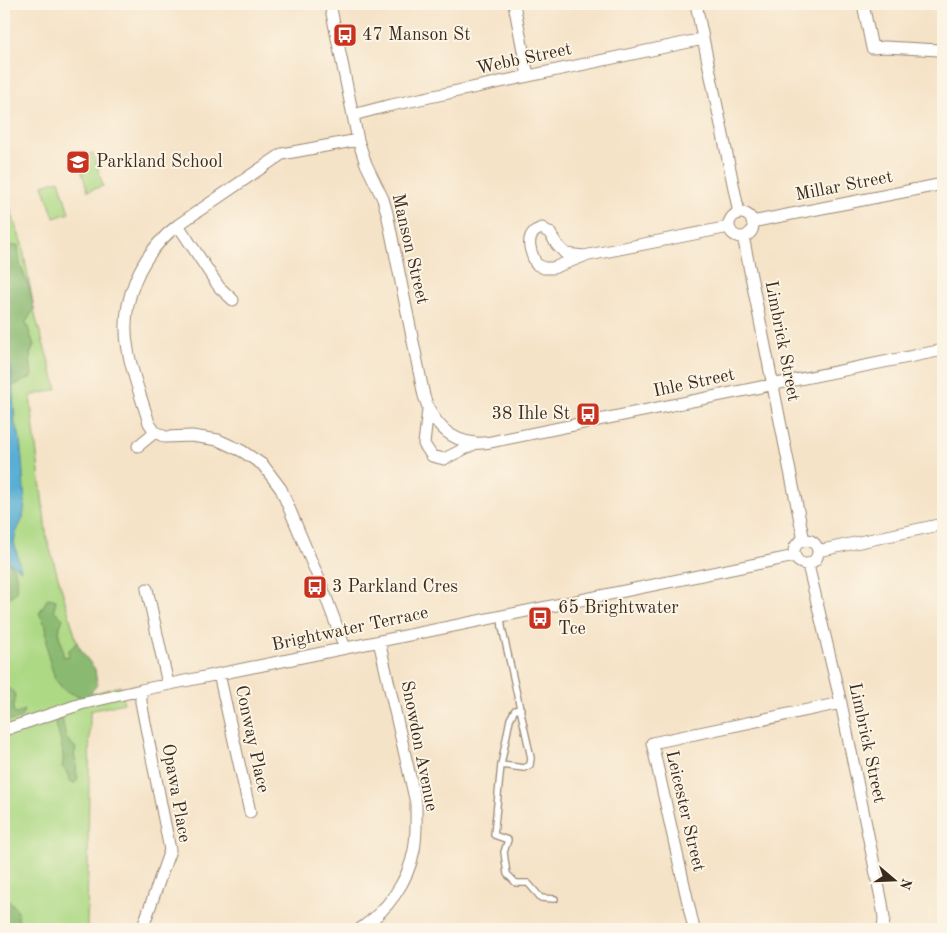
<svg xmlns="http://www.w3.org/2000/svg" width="947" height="933" viewBox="0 0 947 933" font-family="'Old Standard TT',serif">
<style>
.green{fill:#add985;stroke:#748252}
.forest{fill:#8ab972;stroke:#627248}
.water{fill:#59afd5;stroke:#4a6c7a}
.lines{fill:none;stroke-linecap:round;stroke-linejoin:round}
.lane-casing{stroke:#988673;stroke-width:8}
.street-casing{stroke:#988673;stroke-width:13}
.lane{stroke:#fff;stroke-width:5.5}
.street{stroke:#fff;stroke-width:11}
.labels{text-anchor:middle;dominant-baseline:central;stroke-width:4;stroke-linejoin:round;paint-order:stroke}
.poi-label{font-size:18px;fill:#3b2a1e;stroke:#fcf5e5;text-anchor:start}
.street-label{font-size:18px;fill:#3b2a1e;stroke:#fcf5e5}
</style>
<rect width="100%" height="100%" fill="#fcf5e5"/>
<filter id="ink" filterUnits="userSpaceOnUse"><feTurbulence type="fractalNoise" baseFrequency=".02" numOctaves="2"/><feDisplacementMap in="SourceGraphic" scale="10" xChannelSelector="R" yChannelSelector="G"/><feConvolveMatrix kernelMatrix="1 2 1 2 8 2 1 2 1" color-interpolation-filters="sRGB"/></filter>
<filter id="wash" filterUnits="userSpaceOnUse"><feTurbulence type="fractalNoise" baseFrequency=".0096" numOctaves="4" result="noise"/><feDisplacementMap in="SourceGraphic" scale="20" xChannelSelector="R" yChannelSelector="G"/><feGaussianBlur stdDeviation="1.12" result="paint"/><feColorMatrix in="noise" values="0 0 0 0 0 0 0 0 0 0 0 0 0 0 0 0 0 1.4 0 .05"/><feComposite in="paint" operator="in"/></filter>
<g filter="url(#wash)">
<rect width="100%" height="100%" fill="#f5e3c8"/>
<!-- green -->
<path class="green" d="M 93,153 L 103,186 L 88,191 L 77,158 Z
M 59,180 L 69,213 L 54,218 L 43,185 Z
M 4,190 L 22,244 L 36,319 L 57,389 L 30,396 L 47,539 L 92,694 L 120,686 L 124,703 L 90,711 L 87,929 L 4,929 Z"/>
<!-- forest -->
<path class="forest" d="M 6,216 L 8,224 L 4,247 L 18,245 L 20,264 L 30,290 L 34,309 L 26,322 L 34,345 L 30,355 L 32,377 L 11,387 L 4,356 L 4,217 Z
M 4,559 C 18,569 17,576 16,592 L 10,597 L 4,598 Z
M 48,598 L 56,600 L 54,610 L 63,619 L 60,626 L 59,636 L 62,644 L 63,656 L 69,657 L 68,651 L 77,643 L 85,656 L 95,669 L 97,685 L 85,699 L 64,690 L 55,679 L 48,656 L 46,626 L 39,613 Z
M 4,687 C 25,693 8,704 15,714 L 17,714 L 24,710 C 22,721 13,721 4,721 Z
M 62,718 L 66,738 L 76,748 L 74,756 L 77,764 L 76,771 L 78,779 L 75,783 L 69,782 C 69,775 67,772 62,767 C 66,754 58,733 55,720 Z
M 4,900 L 10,901 L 17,910 L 19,924 L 12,929 L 4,927 Z"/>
<!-- water -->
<path class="water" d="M 4,300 L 4,338 L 12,376 L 15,425 L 18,430 L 20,439 L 22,460 L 25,504 L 23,518 L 16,533 L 14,542 L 21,570 L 4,559 Z"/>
</g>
<g filter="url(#ink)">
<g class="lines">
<!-- lane casing -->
<g class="lane-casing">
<path id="lane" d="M 501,616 L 502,627 L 531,758 L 530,765 L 524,768 L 501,765
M 521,709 L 515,710 L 510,719 L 501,765 L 494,835 L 508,840 L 504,852 L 507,874 L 516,883 L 528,883 L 541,898 L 555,899"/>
</g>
<!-- street casing -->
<g class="street-casing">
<path id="street" d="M 330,4 L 358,140 L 366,164 L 383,199 L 387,213 L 424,396 C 432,421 448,441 476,443 C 484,444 492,442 500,440 L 943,350
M 514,4 L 528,76
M 696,4 L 738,208 L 737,214
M 863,4 L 872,48 L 885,47 L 939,50
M 353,115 L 387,106 L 703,39
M729 225a12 12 0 1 1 24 0a12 12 0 1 1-24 0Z
M 752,222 L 943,184
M 178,225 L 219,287 L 233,300
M 742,237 L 744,241 L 804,541
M 584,256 L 553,268 L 544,268 L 536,264 C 532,255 525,240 534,232 C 536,230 540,229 542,228 L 550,233 L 557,245 L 566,254 L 584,256 L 724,228 L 729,228
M 428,409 L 424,444 L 432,456 L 444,459 L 476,443
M 138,446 L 155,432
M794 552a12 12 0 1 1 24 0a12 12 0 1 1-24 0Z
M 818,551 L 943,524
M 808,565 L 841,703 L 882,903 L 884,918 L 883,929
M 147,589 L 168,684
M 345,648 L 321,584 L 281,489 L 263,465 L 242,451 L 218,440 L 192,436 L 165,437 L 155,432 L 149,423 C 142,399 132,374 128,350 C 119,302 140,254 178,225 L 282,154 L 358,140
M 219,674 L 250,812
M 141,690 L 141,702 L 170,850 L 145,921 L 146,929
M 4,730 L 81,704 L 141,690 L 795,556
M 360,929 C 387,911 408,882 414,850 C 417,835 416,819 416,803 L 379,641
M 694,929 L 652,743 L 841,703"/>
</g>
<!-- lane -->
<use href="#lane" class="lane"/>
<!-- street -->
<use href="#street" class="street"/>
</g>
</g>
<!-- icons -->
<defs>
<g id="bus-square" transform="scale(1.25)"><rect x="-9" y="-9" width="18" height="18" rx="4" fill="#c8321e" stroke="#fcf5e5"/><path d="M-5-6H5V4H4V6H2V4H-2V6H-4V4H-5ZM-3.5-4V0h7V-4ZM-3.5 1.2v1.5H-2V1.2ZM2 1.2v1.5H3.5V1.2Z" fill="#fff"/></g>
<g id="school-square" transform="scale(1.25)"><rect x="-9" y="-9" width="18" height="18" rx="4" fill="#c8321e" stroke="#fcf5e5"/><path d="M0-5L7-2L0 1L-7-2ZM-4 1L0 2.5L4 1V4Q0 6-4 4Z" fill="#fff"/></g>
</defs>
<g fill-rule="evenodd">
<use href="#bus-square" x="345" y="35"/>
<use href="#school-square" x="78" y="162"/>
<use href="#bus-square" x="588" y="414"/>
<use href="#bus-square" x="315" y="587"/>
<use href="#bus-square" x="540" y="618"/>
</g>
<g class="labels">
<!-- poi labels -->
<g class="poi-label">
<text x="362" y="35">47 Manson St</text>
<text x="96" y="162">Parkland School</text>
<text x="570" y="414" text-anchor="end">38 Ihle St</text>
<text x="332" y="587">3 Parkland Cres</text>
<text x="558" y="608">65 Brightwater<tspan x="558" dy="21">Tce</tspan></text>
</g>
<!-- street labels -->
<g class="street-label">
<text transform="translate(524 59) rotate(-12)">Webb Street</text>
<text transform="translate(844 186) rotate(-11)">Millar Street</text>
<text transform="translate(410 249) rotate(77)">Manson Street</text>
<text transform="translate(782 341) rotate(79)">Limbrick Street</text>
<text transform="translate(694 383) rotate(-12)">Ihle Street</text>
<text transform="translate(350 629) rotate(-12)">Brightwater Terrace</text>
<text transform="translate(252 739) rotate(78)">Conway Place</text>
<text transform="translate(867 743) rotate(78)">Limbrick Street</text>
<text transform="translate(419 746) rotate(79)">Snowdon Avenue</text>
<text transform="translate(176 793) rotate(80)">Opawa Place</text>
<text transform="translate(685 811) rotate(77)">Leicester Street</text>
</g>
</g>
<!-- margin -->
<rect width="947" height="933" fill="none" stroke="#fcf5e5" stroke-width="20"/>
<!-- north arrow -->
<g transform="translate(894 880) rotate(109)" stroke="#fcf5e5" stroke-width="4" paint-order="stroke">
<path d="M0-4L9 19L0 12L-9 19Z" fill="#3b2a1e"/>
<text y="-8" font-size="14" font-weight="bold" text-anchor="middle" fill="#3b2a1e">N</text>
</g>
</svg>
